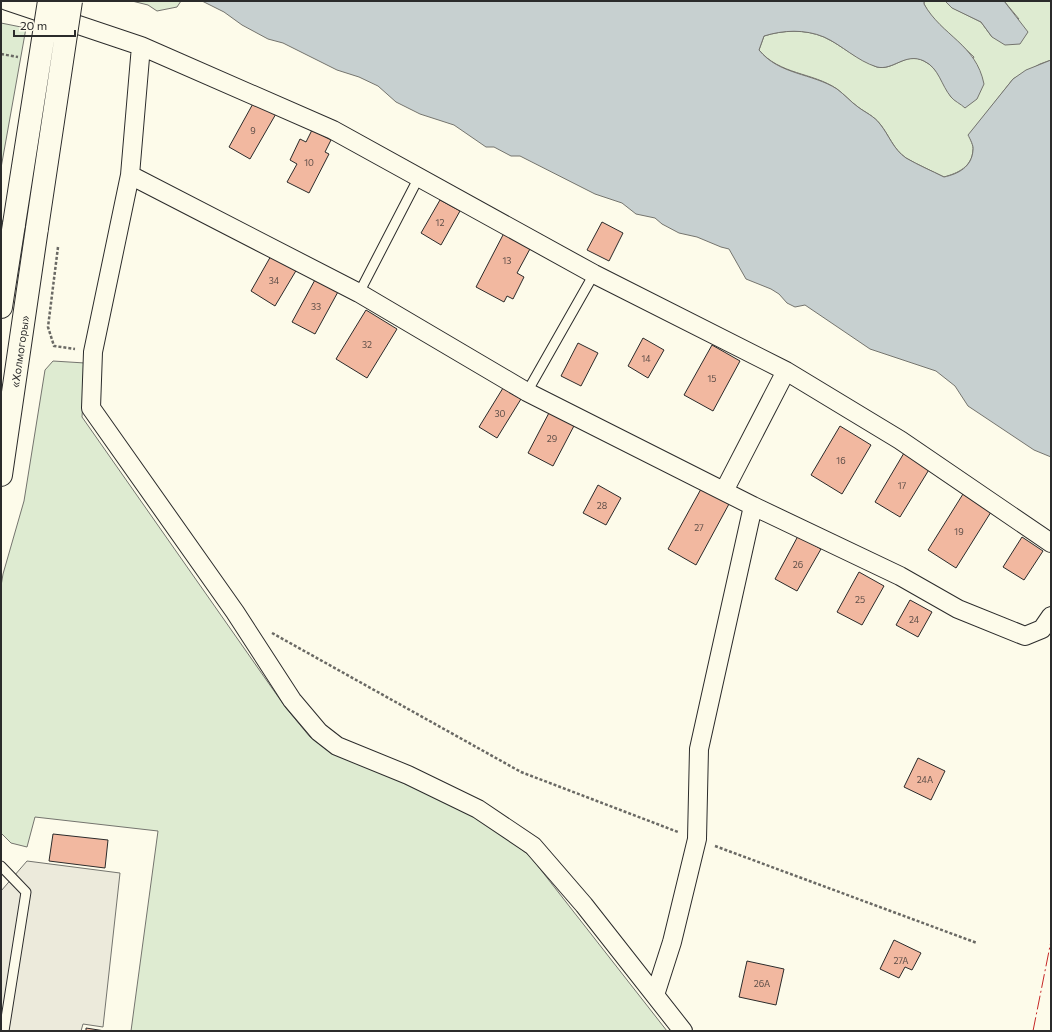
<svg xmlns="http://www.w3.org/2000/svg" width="1052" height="1032" viewBox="0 0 1052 1032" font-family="Commissioner,sans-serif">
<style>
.green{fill:#deebd1;stroke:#74746e}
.parking{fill:#eceadb;stroke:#74746e}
.water{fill:#c7d0d0;stroke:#74746e}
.building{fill:#f2b8a0;stroke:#2b2b2b}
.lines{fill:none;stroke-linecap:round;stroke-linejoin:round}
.lane-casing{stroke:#2b2b2b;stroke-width:11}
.street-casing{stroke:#2b2b2b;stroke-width:20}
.primary-casing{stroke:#2b2b2b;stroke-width:24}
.path{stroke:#6a6964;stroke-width:2.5;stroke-dasharray:3 2;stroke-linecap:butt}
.lane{stroke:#fdfbea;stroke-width:9}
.street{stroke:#fdfbea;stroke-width:18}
.primary{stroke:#fdfbea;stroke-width:22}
.primary-bridge-casing{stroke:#2b2b2b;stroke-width:24;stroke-linecap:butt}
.primary-bridge{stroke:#fdfbea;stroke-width:22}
.power{stroke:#c62828;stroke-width:1;stroke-dasharray:14 3 2 3;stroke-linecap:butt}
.labels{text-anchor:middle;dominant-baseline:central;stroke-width:3;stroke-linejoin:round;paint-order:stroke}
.number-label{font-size:9px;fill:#5d4e48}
.street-label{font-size:11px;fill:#2b2b2b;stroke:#fdfbea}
</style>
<rect width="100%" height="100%" fill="#fdfbea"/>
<!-- green -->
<path class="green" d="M 132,1 L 181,1 L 177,7 L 157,11 L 148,5 Z
M 924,1 L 945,1 L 953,8 L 981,22 L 992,37 L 1019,19 L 1004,1 L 1051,1 L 1051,60 L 1040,64 L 1013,79 L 969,135 C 970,139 974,146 973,150 C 972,167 958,173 944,177 C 932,171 918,165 906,158 C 893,149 889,135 880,124 C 874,116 866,113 858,107 C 851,102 845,95 837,89 C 812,72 780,75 759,50 L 764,36 C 783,30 805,29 824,37 C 838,43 849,54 864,60 C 868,62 873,66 877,67 C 894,71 906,51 924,61 C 938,68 944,84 951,97 L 974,57 L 931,17 L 924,4 Z
M 1,23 L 26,28 L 1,168 Z
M 53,361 L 85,363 L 82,417 L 286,708 L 310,737 L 334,753 L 404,782 L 478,816 L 530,856 L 667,1031 L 131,1031 L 158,831 L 35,817 L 27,847 L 11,843 L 1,833 L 1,586 L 3,574 L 24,501 L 45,370 Z"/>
<!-- parking -->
<path class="parking" d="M 27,861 L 120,873 L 103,1027 L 83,1024 L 81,1031 L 1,1031 L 1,891 Z"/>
<!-- water -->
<path class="water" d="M 202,1 L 924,1 L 924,4 C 942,36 976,44 984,84 L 977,99 L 965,108 C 961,104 954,101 951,97 C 941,85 939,68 924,61 C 905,52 893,71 877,67 C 857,61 842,45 824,37 C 805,29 783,30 764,36 L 759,50 C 779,75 812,73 837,89 C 845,95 851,102 858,107 C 866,113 874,116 880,124 C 889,135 893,149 906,158 C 918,165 932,171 944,177 C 958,174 972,167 973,150 C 974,146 970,139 968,135 L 1013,79 L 1026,70 L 1051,60 L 1051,457 L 1034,450 L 968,406 L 955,386 L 936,371 L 870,349 L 805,305 L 795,307 L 787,303 L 779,294 L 771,289 L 746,279 L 729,249 L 721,247 L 697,237 L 679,233 L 662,224 L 655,218 L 636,214 L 622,203 L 595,194 L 520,156 L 511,156 L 494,147 L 486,147 L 454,125 L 420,114 L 396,102 L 378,86 L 359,77 L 337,70 L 283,43 L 268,39 L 242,25 L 224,12 Z
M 945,1 L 1004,1 L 1028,32 L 1020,44 L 1005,45 L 992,37 L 981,22 L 952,8 Z"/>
<!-- building -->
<path class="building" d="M 255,100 L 277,112 L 250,159 L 229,147 Z
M 312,130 L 331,140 L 325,152 L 329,154 L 309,193 L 287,182 L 297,164 L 290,160 L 300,139 L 306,142 Z
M 440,200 L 460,211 L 441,245 L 421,233 Z
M 602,222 L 623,233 L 609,261 L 587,250 Z
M 504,233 L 531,247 L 517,273 L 524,277 L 513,299 L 507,296 L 504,302 L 476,287 Z
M 272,254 L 297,269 L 275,306 L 251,291 Z
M 316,278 L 339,290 L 315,334 L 292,322 Z
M 366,310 L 397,329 L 367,378 L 336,359 Z
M 643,338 L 664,350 L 648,378 L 628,366 Z
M 578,343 L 598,353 L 581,386 L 561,376 Z
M 712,345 L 740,361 L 713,411 L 684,395 Z
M 503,388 L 521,399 L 497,438 L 479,427 Z
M 551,409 L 576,422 L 553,466 L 528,453 Z
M 840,426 L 871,445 L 842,494 L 811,475 Z
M 904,453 L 930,468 L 900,517 L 875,502 Z
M 598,485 L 621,498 L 606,525 L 583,513 Z
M 701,489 L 729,504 L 696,565 L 668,549 Z
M 963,494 L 991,512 L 956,568 L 928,550 Z
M 798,536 L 821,549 L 797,591 L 775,579 Z
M 1022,537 L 1043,551 L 1024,580 L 1003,567 Z
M 859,572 L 884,586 L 862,625 L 837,612 Z
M 910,600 L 932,612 L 918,637 L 896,625 Z
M 918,758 L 945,771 L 931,800 L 904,787 Z
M 53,834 L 108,840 L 105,868 L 49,861 Z
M 894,940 L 921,953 L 912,970 L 905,967 L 899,978 L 880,969 Z
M 747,961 L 784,969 L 776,1005 L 739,997 Z
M 86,1028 L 105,1031 L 86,1031 Z"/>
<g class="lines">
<!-- lane casing -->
<g class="lane-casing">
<path id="lane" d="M 359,293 L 419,177
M 527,392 L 594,274
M 1,866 L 26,892 L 4,1031"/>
</g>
<!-- street casing -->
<g class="street-casing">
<path id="street" d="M 7,1 L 141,46 L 130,175 L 93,352 L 91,408 L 235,612 L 292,700 L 319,732 L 337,746 L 408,775 L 478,809 L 533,846 L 584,905 L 683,1031
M 141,46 L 333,130 L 594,274 L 786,371 L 900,440 L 1051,543
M 130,175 L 359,293 L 527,392 L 753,506 L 900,576 L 958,609 L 1025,636 L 1042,629 L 1051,616
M 724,491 L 786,371
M 655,995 L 672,942 L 697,839 L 699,749 L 753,506"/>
</g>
<!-- primary casing -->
<g class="primary-casing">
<g id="primary">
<path d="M 1,307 L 14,224"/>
<path id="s1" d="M 1,475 L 37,228"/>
</g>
</g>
<!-- path -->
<path class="path" d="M 1,54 L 18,57
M 58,247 L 48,327 L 54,346 L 75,349
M 272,633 L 521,772 L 678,832
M 715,846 L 977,943"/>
<!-- lane -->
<use href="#lane" class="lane"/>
<!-- street -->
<use href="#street" class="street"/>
<!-- primary -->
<use href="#primary" class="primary"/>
<!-- primary-bridge casing -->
<g class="primary-bridge-casing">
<path id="primary-bridge" d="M 14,224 L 49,1
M 37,228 L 71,1"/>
</g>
<!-- primary-bridge -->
<use href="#primary-bridge" class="primary-bridge"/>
<!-- power -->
<path class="power" d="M 1033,1031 L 1051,941"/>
</g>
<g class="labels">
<!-- number labels -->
<g class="number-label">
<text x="253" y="130">9</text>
<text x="309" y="162">10</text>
<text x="440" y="222">12</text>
<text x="507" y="260">13</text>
<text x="274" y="280">34</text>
<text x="316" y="306">33</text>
<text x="367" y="344">32</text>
<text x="646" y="358">14</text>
<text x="712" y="378">15</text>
<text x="500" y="413">30</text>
<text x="552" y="438">29</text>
<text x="841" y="460">16</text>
<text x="902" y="485">17</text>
<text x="602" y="505">28</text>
<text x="699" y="527">27</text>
<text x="959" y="531">19</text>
<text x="798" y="564">26</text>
<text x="860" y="599">25</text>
<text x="914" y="619">24</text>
<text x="925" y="779">24А</text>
<text x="901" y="960">27А</text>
<text x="762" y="983">26А</text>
</g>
<!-- street labels -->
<g class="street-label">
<text stroke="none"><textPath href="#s1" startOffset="125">«Холмогоры»</textPath></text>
</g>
</g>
<!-- border -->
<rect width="1052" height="1032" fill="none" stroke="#2b2b2b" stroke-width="4"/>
<!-- scale -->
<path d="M14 30v6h61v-6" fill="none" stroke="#2b2b2b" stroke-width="2"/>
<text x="20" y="30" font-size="12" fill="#2b2b2b" stroke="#fdfbea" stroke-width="3" paint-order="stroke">20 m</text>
</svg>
